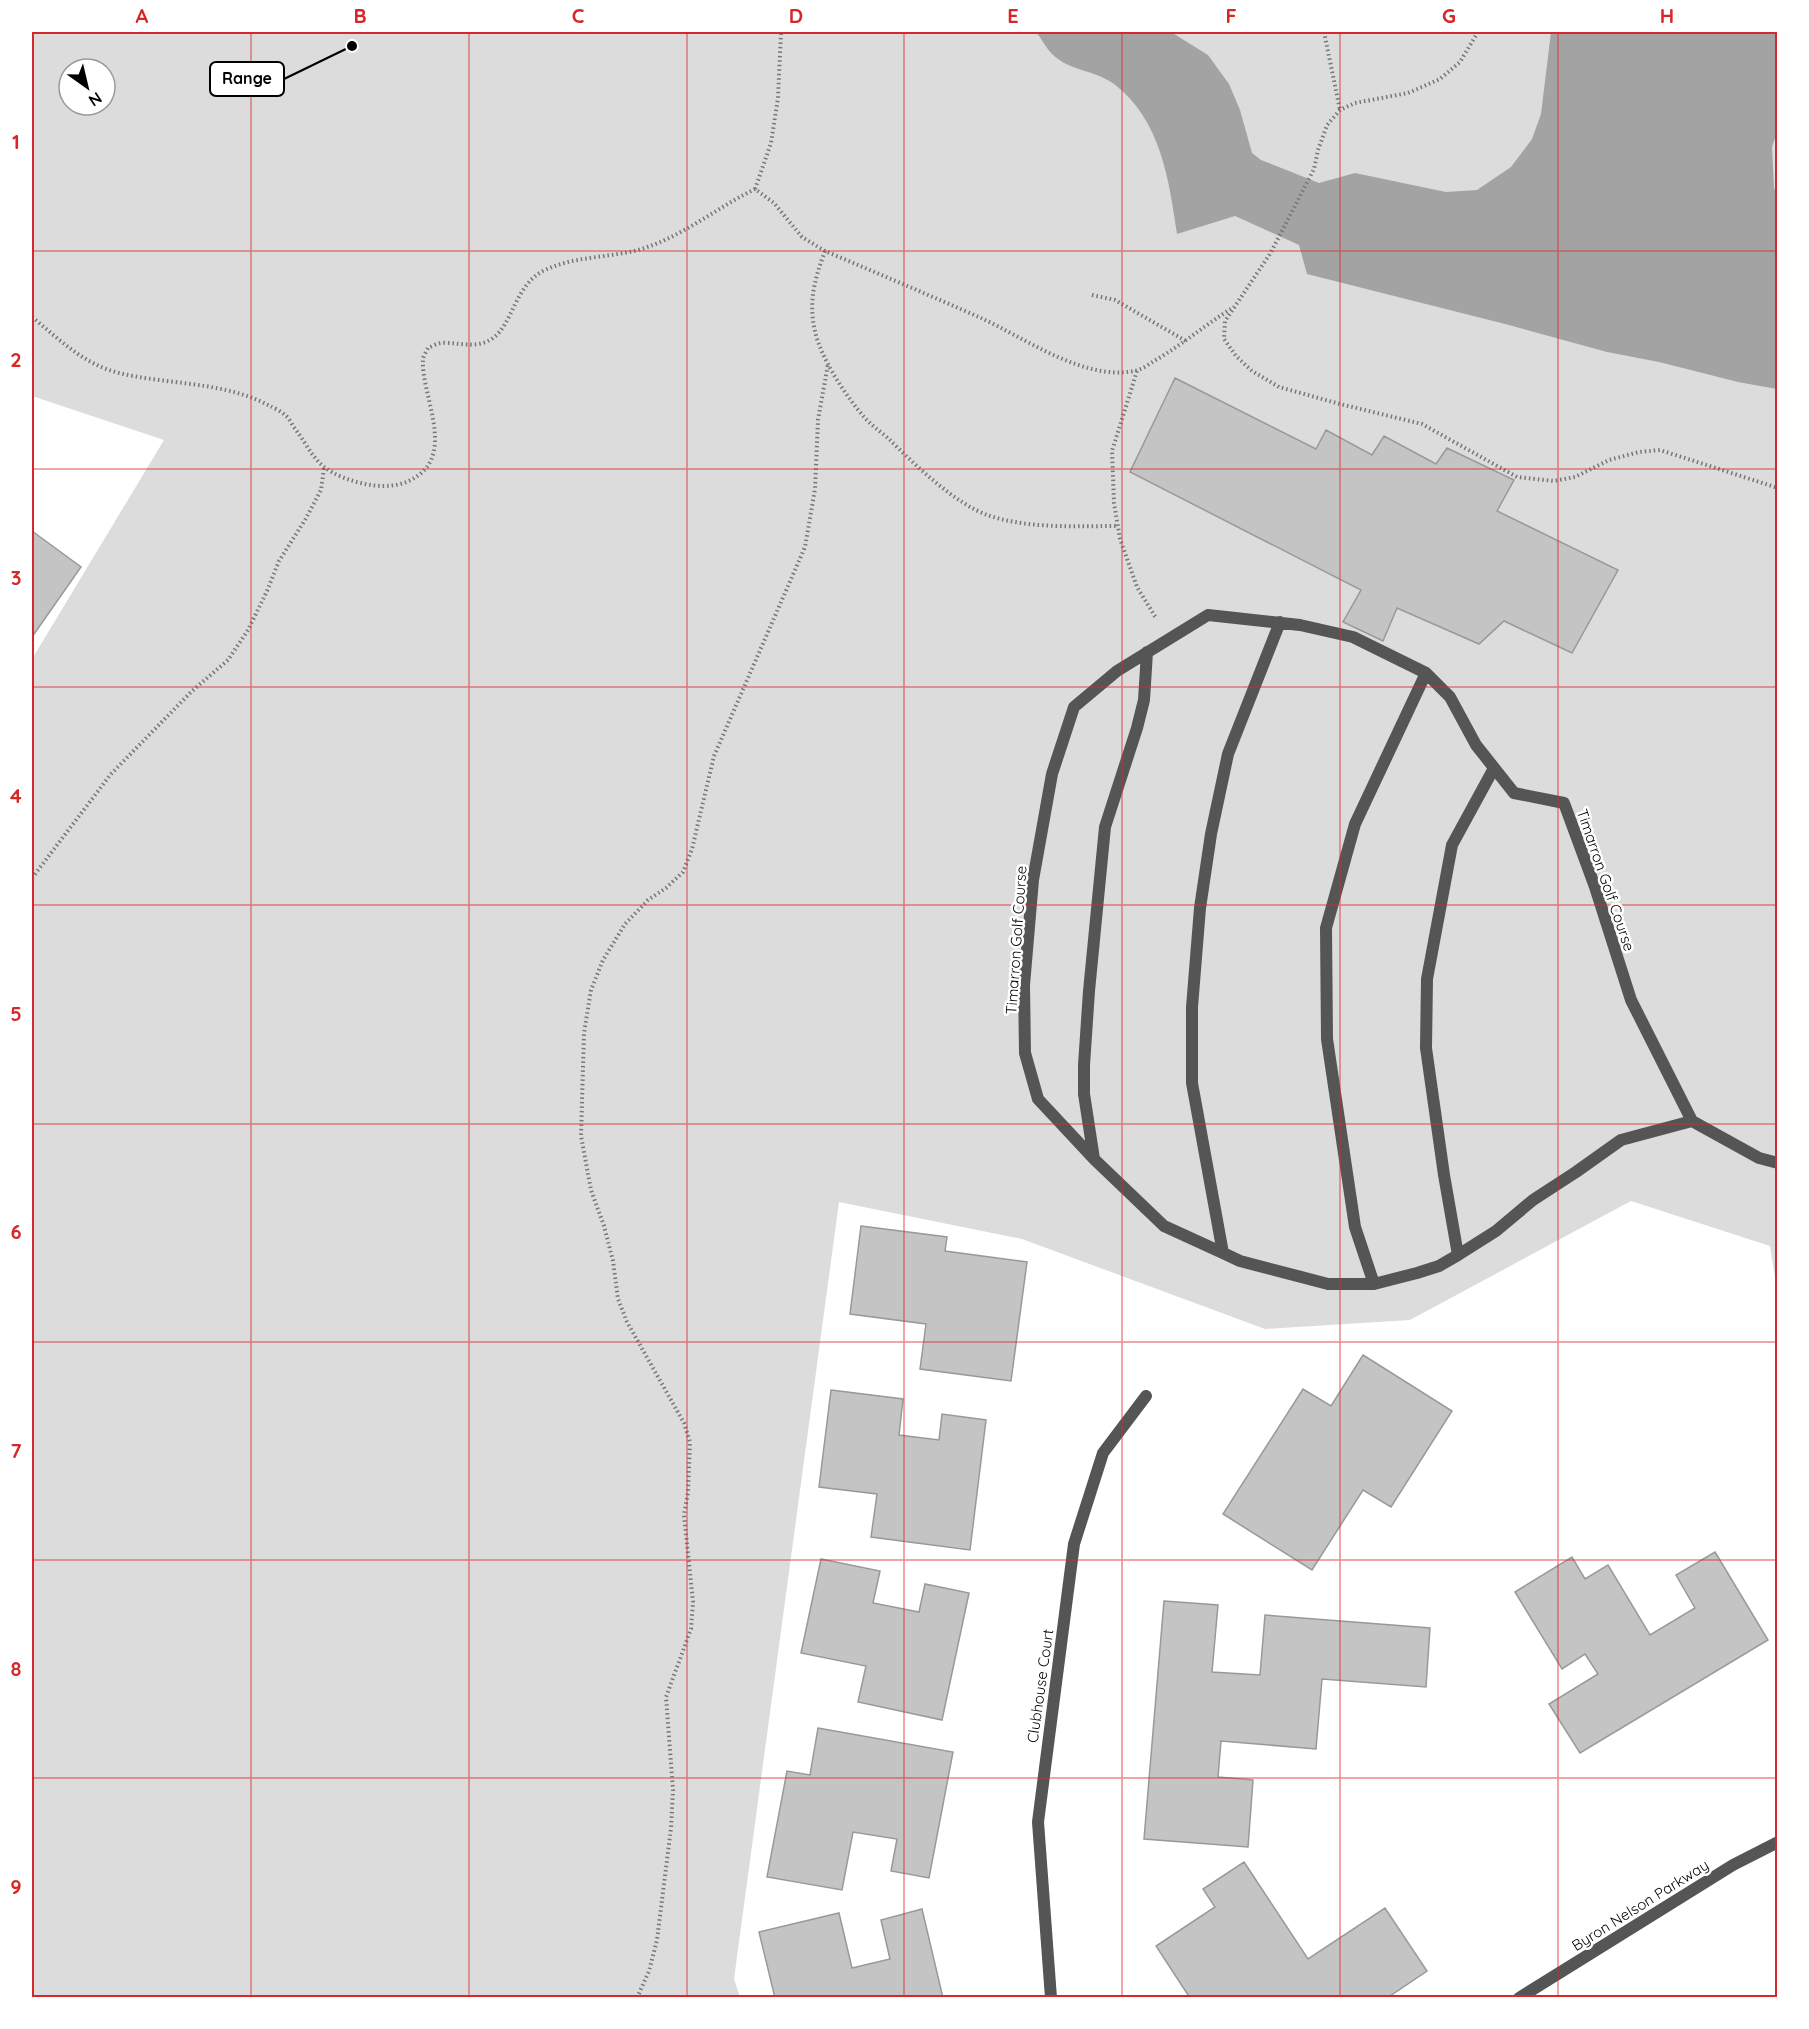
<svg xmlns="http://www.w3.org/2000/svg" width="1809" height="2029" viewBox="0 0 1809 2029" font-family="Quicksand,sans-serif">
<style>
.green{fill:#dcdcdc;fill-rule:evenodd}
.water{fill:#a3a3a3}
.building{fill:#c4c4c4;stroke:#999;stroke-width:1.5}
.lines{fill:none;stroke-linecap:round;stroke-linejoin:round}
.path{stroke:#777;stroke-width:4;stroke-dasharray:1.5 3;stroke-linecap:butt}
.lane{stroke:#555;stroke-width:12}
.street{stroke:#555;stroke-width:12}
.grid{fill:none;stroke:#d62828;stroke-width:1.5;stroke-opacity:0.55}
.labels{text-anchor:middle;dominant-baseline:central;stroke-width:5;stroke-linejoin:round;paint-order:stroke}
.street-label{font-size:15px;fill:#000;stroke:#fff}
.leader{fill:none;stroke:#000;stroke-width:2}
.callout-dot{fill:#000;stroke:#fff;stroke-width:2}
.callout{fill:#fff;stroke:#000;stroke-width:2}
.callout-label{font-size:16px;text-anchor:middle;font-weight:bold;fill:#000}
.neatline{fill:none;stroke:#d62828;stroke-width:2}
.grid-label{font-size:20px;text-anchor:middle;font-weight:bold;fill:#d62828}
</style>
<rect width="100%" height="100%" fill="#fff"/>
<!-- green -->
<path class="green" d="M 32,32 L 1777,32 L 1777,1290 L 1770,1246 L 1631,1201 L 1410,1320 L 1265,1329 L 1022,1239 L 839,1202 L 734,1979 L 740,1997 L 32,1997 L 32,659 L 164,440 L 32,396 ZM 69,69 L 105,69 L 105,105 L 69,105 Z"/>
<!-- water -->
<path class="water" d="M 1036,32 L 1171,32 L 1208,55 L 1229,84 L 1240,110 L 1252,153 L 1261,160 L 1319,183 L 1355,173 L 1446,192 L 1477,190 L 1511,167 L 1532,139 L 1541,114 L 1551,32 L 1777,32 L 1778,129 L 1772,147 L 1774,188 L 1778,197 L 1777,389 L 1738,382 L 1659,362 L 1607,352 L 1509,325 L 1307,274 L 1299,245 L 1235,216 L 1177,234 C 1169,180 1161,120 1114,84 C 1095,70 1069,71 1052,54 C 1046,48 1042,39 1036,32 Z"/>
<!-- building -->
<path class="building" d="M 1175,378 L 1316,449 L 1326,430 L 1372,455 L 1384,436 L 1436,464 L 1447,448 L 1514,480 L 1497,511 L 1618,570 L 1572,653 L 1504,621 L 1479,644 L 1397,608 L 1383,641 L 1343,622 L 1361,590 L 1130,472 Z
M 32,531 L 81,567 L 32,637 Z
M 861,1226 L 947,1237 L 945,1251 L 1027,1262 L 1011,1381 L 920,1369 L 926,1324 L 850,1314 Z
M 1363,1355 L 1452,1411 L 1391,1507 L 1363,1490 L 1312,1570 L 1223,1514 L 1303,1389 L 1331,1406 Z
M 831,1390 L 903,1399 L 899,1435 L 939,1440 L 942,1414 L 986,1420 L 970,1550 L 871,1537 L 877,1494 L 819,1487 Z
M 1715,1552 L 1768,1640 L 1580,1753 L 1549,1704 L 1598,1674 L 1585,1654 L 1562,1669 L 1515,1592 L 1572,1557 L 1585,1579 L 1608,1565 L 1650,1635 L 1695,1608 L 1676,1575 Z
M 821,1559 L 880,1571 L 873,1603 L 919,1612 L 925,1584 L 969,1593 L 942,1720 L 858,1702 L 866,1666 L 801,1653 Z
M 1164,1601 L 1218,1605 L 1212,1672 L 1260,1675 L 1265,1615 L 1430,1628 L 1426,1687 L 1322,1679 L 1316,1749 L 1221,1741 L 1218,1777 L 1253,1780 L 1248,1847 L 1144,1839 Z
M 818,1728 L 953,1752 L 929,1878 L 891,1871 L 897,1839 L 853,1832 L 842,1890 L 767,1877 L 787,1771 L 810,1775 Z
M 1244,1862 L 1308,1959 L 1385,1908 L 1427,1971 L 1387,1998 L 1190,1998 L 1156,1946 L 1215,1907 L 1203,1889 Z
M 922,1909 L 943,1998 L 775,1998 L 759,1932 L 839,1913 L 852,1968 L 890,1959 L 881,1920 Z"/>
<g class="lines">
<!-- path -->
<path class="path" d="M 1324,32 L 1340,110
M 1478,32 L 1460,62 L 1440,79 L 1408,93 L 1355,103 L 1340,110 L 1327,125 L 1318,150 L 1314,169 L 1270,254 L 1225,321 L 1224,339 L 1236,356 L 1252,371 L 1279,387 L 1340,404 L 1422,424 L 1517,477 L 1554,481 L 1575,477 L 1609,460 L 1639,452 L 1660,450 L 1778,488
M 755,189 L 771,143 L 778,98 L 781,32
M 825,251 C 815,278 808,302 815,331 C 820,357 847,398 865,418 C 872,426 881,432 889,439 C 914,464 956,505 990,516 C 1031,529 1076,526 1118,526
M 1092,295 L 1115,300 L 1186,341
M 32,317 C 59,339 83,364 119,373 C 168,385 224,381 270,406 C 274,408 281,411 285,415 C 288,417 291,422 293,426 C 311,449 313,465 342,477 C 367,487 398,492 420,474 C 453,448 421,393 423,360 C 423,356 426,352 428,348 C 433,346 439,342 445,343 C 463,343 477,349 493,338 C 513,324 515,284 545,270 C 575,256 607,258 638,250 C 681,238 716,208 755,189 L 774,203 L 802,237 L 825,251 C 877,273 929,295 981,318 C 1025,338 1084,381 1134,371 C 1141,370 1148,365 1154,361 C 1182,345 1206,324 1234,307
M 1137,371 L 1112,451 L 1114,503 L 1120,539 L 1137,587 L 1156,618
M 32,878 L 111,774 L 192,691 L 228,660 L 248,630 L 267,591 L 279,561 L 305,520 L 321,490 L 324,468
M 637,1998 L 649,1971 L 657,1940 L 671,1828 L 673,1790 L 666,1697 L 691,1629 L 693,1602 L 684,1515 L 688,1492 L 690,1442 L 684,1423 L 627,1322 L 618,1299 L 613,1261 L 604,1226 L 591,1190 L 581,1136 L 584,1033 L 591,990 L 603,960 L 625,924 L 648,900 L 666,888 L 683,872 L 692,849 L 714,756 L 805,547 L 815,489 L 818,420 L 828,364"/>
<!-- lane -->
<path class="lane" d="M 1208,615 L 1300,625 L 1353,637 L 1426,673 L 1450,697 L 1476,745 L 1514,793 L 1564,803 L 1595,887 L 1631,1000 L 1692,1121 L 1621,1140 L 1576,1172 L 1533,1200 L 1496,1231 L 1458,1255 L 1439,1266 L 1417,1273 L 1374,1284 L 1328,1284 L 1240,1261 L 1223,1253 L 1164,1226 L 1094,1159 L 1038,1099 L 1025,1053 L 1024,985 L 1033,880 L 1052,774 L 1074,707 L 1117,671 Z
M 1692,1121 L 1759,1158 L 1778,1163
M 1094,1159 L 1084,1094 L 1084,1065 L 1089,991 L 1105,827 L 1137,728 L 1144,700 L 1147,652
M 1223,1253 L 1192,1083 L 1192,1007 L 1200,908 L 1211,834 L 1228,754 L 1280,622
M 1458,1255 L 1444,1175 L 1426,1048 L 1427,979 L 1452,845 L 1494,768
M 1374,1284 L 1355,1227 L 1327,1039 L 1326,928 L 1355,824 L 1426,673"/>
<!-- street -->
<path class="street" d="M 1051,1998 L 1038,1822 L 1074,1544 L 1103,1453 L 1146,1396
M 1519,1998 L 1733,1865 L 1778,1842"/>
</g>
<!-- grid -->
<path class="grid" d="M 251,32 L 251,1998M 469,32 L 469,1998M 687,32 L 687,1998M 904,32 L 904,1998M 1122,32 L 1122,1998M 1340,32 L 1340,1998M 1558,32 L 1558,1998M 32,251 L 1778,251M 32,469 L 1778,469M 32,687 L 1778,687M 32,905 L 1778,905M 32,1124 L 1778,1124M 32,1342 L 1778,1342M 32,1560 L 1778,1560M 32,1778 L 1778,1778"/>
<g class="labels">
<!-- street labels -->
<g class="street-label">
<text transform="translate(1606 880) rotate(71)">Timarron Golf Course</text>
<text transform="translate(1016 940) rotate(-86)">Timarron Golf Course</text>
<text transform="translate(1040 1686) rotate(-82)">Clubhouse Court</text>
<text transform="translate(1640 1905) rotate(-32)">Byron Nelson Parkway</text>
</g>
</g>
<!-- callouts -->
<path class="leader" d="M352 46L284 79"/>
<circle class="callout-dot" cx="352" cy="46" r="6"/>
<rect class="callout" x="210" y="62" width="74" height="34" rx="6"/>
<g class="callout-label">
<text x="247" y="84">Range</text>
</g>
<!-- border -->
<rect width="1809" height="2029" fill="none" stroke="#ffffff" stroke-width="66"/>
<!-- north arrow -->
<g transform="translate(87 87) rotate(146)"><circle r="28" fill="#ffffff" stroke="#999999" stroke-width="1.5"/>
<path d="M0-4.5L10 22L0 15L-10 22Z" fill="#000000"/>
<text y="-9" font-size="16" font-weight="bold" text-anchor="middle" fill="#000000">N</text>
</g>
<rect x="33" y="33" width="1743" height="1963" class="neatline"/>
<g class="grid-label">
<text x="142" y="23">A</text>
<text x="360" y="23">B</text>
<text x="578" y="23">C</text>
<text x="796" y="23">D</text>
<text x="1013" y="23">E</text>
<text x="1231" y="23">F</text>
<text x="1449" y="23">G</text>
<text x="1667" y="23">H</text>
<text x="16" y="149">1</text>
<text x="16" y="367">2</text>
<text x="16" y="585">3</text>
<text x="16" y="803">4</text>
<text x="16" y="1021">5</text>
<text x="16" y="1239">6</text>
<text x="16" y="1458">7</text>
<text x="16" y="1676">8</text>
<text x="16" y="1894">9</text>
</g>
</svg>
